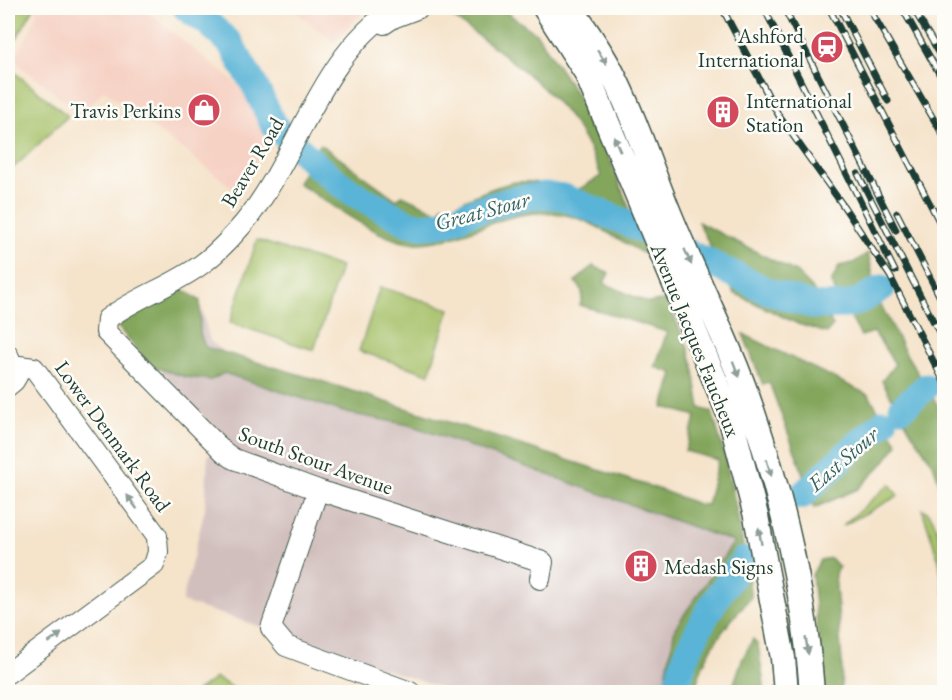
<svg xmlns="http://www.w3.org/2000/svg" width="952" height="700" viewBox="0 0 952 700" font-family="'EB Garamond',serif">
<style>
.built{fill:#f6d2c4}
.industrial{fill:#d1bfbe}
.green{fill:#a4bf66;stroke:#627e4d;stroke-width:1.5}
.forest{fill:#83a65b;stroke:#517248;stroke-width:1.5}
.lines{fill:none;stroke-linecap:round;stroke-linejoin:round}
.river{stroke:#5ab4d7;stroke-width:27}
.minor-casing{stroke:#3f564a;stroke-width:22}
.major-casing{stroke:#3f564a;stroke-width:27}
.minor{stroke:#fff;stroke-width:20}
.major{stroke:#fff;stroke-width:24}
.rail-casing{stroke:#1f3d34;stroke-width:7}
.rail{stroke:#fdfcf7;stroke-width:4.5;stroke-dasharray:14;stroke-linecap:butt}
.oneway{fill:#8f9e9a}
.labels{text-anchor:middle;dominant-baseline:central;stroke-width:5;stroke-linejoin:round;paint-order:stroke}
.poi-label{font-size:21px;fill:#1f3d34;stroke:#fdfcf7;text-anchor:end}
.street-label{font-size:21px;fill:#1f3d34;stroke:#fdfcf7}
.water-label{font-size:22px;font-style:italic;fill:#316165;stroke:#fdfcf7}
</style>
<rect width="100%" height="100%" fill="#fdfcf7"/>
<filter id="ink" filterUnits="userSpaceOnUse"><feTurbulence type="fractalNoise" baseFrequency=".0167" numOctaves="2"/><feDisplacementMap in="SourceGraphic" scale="12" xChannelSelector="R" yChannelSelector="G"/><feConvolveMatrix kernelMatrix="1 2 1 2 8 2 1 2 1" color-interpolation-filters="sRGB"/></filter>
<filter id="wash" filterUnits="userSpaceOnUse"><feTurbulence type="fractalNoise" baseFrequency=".008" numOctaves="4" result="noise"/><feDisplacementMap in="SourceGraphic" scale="24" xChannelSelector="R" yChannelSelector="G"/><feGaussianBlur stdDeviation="1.35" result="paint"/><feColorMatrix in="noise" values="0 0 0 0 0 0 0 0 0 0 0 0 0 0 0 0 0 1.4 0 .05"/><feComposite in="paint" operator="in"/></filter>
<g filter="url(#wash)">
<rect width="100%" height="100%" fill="#f5e3ca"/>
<!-- built -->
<path class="built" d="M 37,8 L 142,8 L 246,91 L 269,141 L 237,191 L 104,90 L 82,114 L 13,60 L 33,26 Z
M 292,8 L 366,8 L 334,43 Z"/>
<!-- industrial -->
<path class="industrial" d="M 186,296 L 202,310 L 210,341 L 239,364 L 734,542 L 675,628 L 663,692 L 453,692 L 237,619 L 182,602 L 205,509 L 208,455 L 231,446 L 124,331 Z"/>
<!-- green -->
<path class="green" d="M 8,8 L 34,8 L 8,53 Z
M 8,67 L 68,116 L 21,161 L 8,172 Z
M 257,240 L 341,267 L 314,350 L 230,323 Z
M 380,287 L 450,309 L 429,374 L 359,351 Z
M 890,484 L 898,496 L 842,526 Z
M 922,509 C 943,516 945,574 944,593 L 939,561 Z
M 216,678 L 240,692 L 196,692 Z"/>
<!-- forest -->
<path class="forest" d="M 440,8 L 489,8 L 506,12 L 537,34 L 596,124 L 648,256 C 622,243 595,221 566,215 C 506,202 464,246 410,243 C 381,241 324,200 298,183 L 320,144 L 397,200 L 402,195 L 439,212 L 443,205 L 449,208 C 464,200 500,184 516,182 C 534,180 561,187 578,190 L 601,176 C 592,152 579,127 562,108 C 529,69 480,38 440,8 Z
M 698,222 L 796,272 L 812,288 L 833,326 L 827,333 L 798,324 L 734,293 Z
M 868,253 L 878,299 L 906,354 L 937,404 L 944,422 L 944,496 L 933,464 L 912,433 L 882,381 L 895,364 L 874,332 L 861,336 L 831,283 L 839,266 L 853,263 Z
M 593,266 L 609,273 L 604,283 L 648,303 L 667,300 L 687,345 L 693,365 L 700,408 L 712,412 C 731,472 742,534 751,597 C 727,624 701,655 695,692 L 663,692 L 675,628 L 734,542 L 410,425 L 347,413 L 224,373 L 211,380 L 186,377 L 151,366 L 117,326 L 172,290 L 183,289 L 200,301 L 200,333 L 205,347 L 318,380 L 658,489 L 698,504 L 707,505 L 718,460 L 685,451 L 696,416 L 663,407 L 673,373 L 655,367 L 667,332 L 580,305 C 584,296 583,288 575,282 Z
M 743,334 L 869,395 L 898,444 L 881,466 L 858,489 L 814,508 L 799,462 L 769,382 L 763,385 Z
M 831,558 L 839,567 L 835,573 L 842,662 L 841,692 L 820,692 L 821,670 L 812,575 L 820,560 Z
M 753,639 L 758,645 L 765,692 L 731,692 L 742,660 Z"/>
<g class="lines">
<!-- river -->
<path class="river" d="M 186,8 L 208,23 L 230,43 L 256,88 L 273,124 L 315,164 L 335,180 L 351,192 L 408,223 L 426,226 L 449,222 L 468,213 L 515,199 L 544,195 L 563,197 L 625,222 L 768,291 L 813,306 L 847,305 L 861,300 L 882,288
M 902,408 L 926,387
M 801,496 L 851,450 L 884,422
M 675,692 C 679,679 682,665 688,652 C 702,619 722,588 744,560"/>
</g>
</g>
<g filter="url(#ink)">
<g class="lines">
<!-- minor casing -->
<g class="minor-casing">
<path id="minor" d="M 395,8 C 318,58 300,155 244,223 C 232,237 217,253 202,264 C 173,286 136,297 107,319 L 106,332 L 224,452 L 234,459 L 318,490 L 543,562 L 540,579
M 384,24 L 393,18 L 419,8
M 8,355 L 17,376 L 14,381 L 8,386
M 318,490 L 271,628 L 286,646 L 410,692
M 8,673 L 154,565 L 158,552 L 157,536 L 34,368 L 19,366 L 15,368"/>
</g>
<!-- major casing -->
<g class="major-casing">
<path id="major" d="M 545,8 L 586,72 L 730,416 L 756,516 L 783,658 L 786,692
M 571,8 C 585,30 603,53 614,77 C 635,118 648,161 665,203 C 693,274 729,341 753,413 C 783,501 805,599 812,692"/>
</g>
<!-- minor -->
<use href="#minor" class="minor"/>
<!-- major -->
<use href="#major" class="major"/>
<!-- rail casing -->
<g class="rail-casing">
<path id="rail" d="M 722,8 L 779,116 L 842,204 L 890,276 L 944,382
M 764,8 L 895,271
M 784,8 L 896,230
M 829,8 L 944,231
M 840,8 L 888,101
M 869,8 L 944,137
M 902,8 L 944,82
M 913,8 L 944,61
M 858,174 L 944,342
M 897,213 L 944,305"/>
</g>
<!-- rail -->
<use href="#rail" class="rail"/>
</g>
<!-- one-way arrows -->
<defs><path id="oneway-solid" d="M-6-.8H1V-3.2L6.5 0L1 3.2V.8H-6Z" transform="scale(1.5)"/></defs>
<g class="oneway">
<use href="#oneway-solid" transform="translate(602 57) rotate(58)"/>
<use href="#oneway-solid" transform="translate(617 144) rotate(-113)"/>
<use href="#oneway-solid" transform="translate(688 257) rotate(66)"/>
<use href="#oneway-solid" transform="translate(736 369) rotate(69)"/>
<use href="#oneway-solid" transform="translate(769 468) rotate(74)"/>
<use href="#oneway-solid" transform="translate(132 502) rotate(-126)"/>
<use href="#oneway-solid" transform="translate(760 536) rotate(-100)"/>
<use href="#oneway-solid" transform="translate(55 638) rotate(-36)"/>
<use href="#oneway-solid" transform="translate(807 646) rotate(81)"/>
</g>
</g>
<!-- icons -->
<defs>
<g id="station-disc" transform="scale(1.725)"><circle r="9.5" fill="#d1495b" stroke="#fdfcf7"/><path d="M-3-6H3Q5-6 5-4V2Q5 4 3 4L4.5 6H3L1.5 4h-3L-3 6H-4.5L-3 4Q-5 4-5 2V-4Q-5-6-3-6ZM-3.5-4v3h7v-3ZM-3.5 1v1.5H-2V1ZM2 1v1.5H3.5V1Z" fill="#fff"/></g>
<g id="shop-disc" transform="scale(1.725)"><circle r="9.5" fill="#d1495b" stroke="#fdfcf7"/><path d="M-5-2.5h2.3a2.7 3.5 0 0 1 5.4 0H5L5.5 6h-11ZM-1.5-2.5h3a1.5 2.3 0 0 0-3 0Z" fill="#fff"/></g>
<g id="building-disc" transform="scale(1.725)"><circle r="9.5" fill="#d1495b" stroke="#fdfcf7"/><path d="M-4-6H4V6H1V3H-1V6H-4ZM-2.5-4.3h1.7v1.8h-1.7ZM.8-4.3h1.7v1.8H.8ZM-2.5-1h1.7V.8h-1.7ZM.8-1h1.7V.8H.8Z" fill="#fff"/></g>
</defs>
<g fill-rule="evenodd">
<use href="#station-disc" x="827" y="47"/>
<use href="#shop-disc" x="204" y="110"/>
<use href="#building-disc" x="723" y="112"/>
<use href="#building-disc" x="641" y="566"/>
</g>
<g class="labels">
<!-- poi labels -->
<g class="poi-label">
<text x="804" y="35">Ashford<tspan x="804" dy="24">International</tspan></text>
<text x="746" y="100" text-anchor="start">International<tspan x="746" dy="24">Station</tspan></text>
<text x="181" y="110">Travis Perkins</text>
<text x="664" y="566" text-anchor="start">Medash Signs</text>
</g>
<!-- street labels -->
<g class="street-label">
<text transform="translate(252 162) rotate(-59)">Beaver Road</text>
<text transform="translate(696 340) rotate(68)">Avenue Jacques Faucheux</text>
<text transform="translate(113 436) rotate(54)">Lower Denmark Road</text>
<text transform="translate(316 460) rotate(20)">South Stour Avenue</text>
</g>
<!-- water labels -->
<g class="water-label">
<text transform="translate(482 211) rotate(-15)">Great Stour</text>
<text transform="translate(843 459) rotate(-41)">East Stour</text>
</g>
</g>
<!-- margin -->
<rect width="952" height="700" fill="none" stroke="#fdfcf7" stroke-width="30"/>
</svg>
